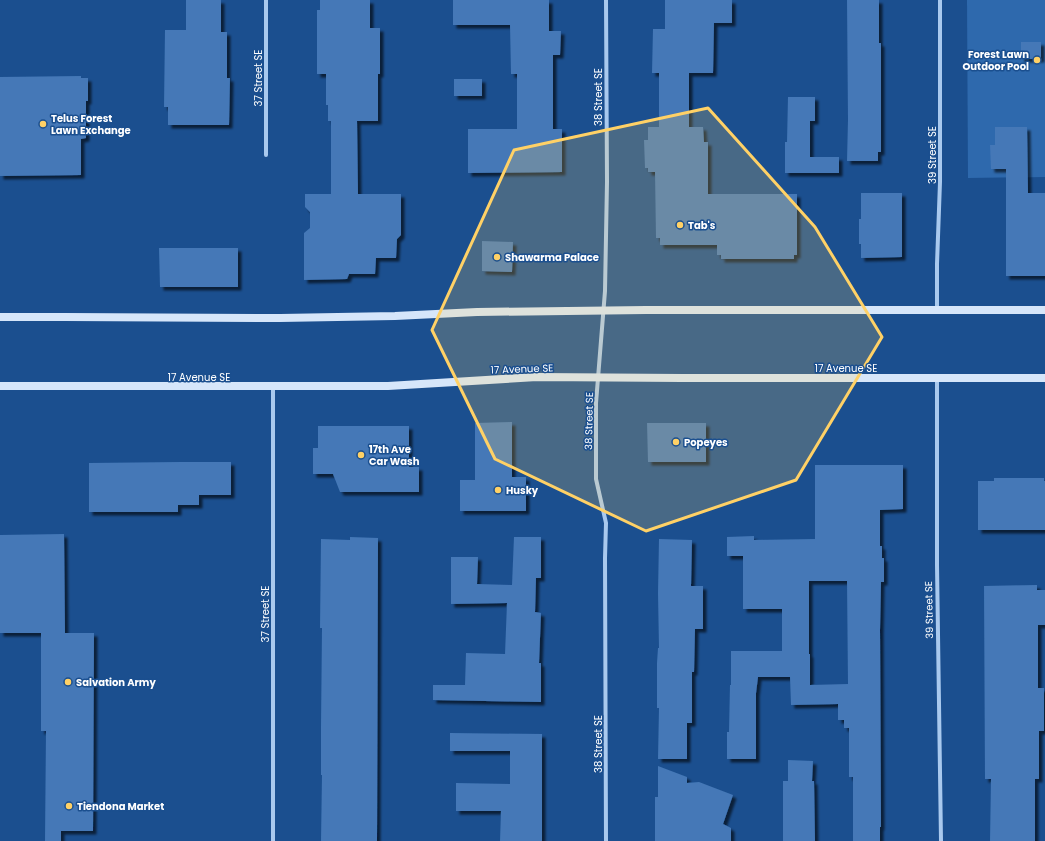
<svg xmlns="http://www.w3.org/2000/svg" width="1045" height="841" viewBox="0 0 1045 841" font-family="Poppins,sans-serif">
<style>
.green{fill:#2e69ad}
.building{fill:#4478b7;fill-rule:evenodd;filter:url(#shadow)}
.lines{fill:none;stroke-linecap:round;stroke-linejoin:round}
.minor{stroke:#a9c9ee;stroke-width:4}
.secondary{stroke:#d6e6fa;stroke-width:8}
.marked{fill:#ffd166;fill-opacity:0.2;stroke:#ffd166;stroke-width:3;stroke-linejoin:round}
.poi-dot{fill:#ffd166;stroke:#1b4f8f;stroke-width:1.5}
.labels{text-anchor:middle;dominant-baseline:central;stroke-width:3;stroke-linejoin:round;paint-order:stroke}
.poi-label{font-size:10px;font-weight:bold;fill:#fff;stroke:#1b4f8f;text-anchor:start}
.street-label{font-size:10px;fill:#fff;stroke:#1b4f8f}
</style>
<defs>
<filter id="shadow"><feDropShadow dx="3.5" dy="3.5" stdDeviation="1" flood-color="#0009"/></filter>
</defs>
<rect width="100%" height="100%" fill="#1b4f8f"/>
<!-- green -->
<path class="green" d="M 967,0 L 1045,0 L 1045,177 L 968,178 Z"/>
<!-- building -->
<path class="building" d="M 186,0 L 221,0 L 221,32 L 227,32 L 227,78 L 230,78 L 229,125 L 168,125 L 168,107 L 164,107 L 165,30 L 186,30 Z
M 320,0 L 370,0 L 370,28 L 380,28 L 380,74 L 378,74 L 378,121 L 357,121 L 358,194 L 401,194 L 401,235 L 397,239 L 396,258 L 376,258 L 375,274 L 349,274 L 347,279 L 304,280 L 304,233 L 310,228 L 310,212 L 305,207 L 305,194 L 331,194 L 331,121 L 328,121 L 328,105 L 326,105 L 326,74 L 317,74 L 317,10 L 320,10 Z
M 453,0 L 549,0 L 549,31 L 561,31 L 560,55 L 553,55 L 553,129 L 562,129 L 562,172 L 468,173 L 468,129 L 517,129 L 517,74 L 511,74 L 510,25 L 453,25 Z
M 665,0 L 732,0 L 732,23 L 714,23 L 713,73 L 689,73 L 689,127 L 703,127 L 704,142 L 708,142 L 708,194 L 797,194 L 797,255 L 794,255 L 794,259 L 721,259 L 721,255 L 717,255 L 717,245 L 660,245 L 660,238 L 656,238 L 655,172 L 648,172 L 648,168 L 645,168 L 644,140 L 648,140 L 648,127 L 659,127 L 659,73 L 652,73 L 653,29 L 665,29 Z
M 847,0 L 879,0 L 879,43 L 881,43 L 881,152 L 878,152 L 878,161 L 847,161 L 848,120 Z
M 1021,42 L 1041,42 L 1041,59 L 1021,59 Z
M 81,76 L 81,78 L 88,78 L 88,101 L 86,101 L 86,138 L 81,139 L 81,175 L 0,176 L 0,77 Z
M 454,79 L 482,79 L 482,96 L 454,96 Z
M 788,97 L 815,97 L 815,121 L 810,121 L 810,157 L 839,157 L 839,173 L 785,173 L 785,142 L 787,142 Z
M 995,127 L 1027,127 L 1028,193 L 1045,193 L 1045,276 L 1006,276 L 1006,169 L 991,169 L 990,145 L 995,145 Z
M 861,193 L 902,193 L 902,257 L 861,258 L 861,244 L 859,244 L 859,219 L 861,219 Z
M 482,241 L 513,242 L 512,272 L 482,271 Z
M 159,248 L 238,248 L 238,287 L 160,287 Z
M 512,422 L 512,477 L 526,477 L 526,511 L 460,511 L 460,480 L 475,480 L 475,423 Z
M 647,423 L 706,423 L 706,462 L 648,462 Z
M 318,426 L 409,426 L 409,467 L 419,467 L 419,492 L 340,492 L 333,474 L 313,474 L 313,448 L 318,448 Z
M 179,462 L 231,462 L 231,495 L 199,495 L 199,505 L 178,505 L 178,512 L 89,512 L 89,463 Z
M 815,465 L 903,465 L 903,509 L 880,510 L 880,546 L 882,546 L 882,558 L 884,558 L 884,582 L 881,582 L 880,630 L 881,827 L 880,827 L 880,841 L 853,841 L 853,777 L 849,777 L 849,728 L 844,728 L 844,720 L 838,720 L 838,704 L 791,705 L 790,677 L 758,677 L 756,693 L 756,759 L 727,759 L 727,732 L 729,732 L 730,685 L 731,685 L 731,651 L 782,651 L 782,609 L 743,609 L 743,556 L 727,556 L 727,537 L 754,536 L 754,540 L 815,539 ZM 809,581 L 847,581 L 848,684 L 810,685 L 810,654 L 809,654 Z
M 994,478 L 1044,478 L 1044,481 L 1045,481 L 1045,530 L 978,530 L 978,481 L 994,481 Z
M 64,534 L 65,633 L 94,633 L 93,831 L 61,831 L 61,841 L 45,841 L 46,731 L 41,731 L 41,633 L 0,633 L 0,535 Z
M 350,537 L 378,538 L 377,841 L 321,841 L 322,775 L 321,775 L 321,726 L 322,628 L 320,628 L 321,539 L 350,540 Z
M 514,537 L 541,537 L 541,578 L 536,578 L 535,612 L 541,613 L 539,663 L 541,663 L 541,702 L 433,700 L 433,685 L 465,685 L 466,653 L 505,654 L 507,603 L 451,604 L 451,557 L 478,557 L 477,584 L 512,585 Z
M 659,539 L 692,540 L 691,586 L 703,586 L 703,629 L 695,629 L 694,672 L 692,672 L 692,723 L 687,723 L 687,759 L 658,759 L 659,708 L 657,708 L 657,663 L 658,648 L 659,648 L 658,593 Z
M 1037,585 L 1037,590 L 1045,590 L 1045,625 L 1038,625 L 1038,688 L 1044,688 L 1044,731 L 1039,731 L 1039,779 L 1035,779 L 1035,841 L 990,841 L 991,779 L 985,779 L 984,586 Z
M 450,733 L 542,734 L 542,841 L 500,841 L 501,811 L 456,811 L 456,783 L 510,784 L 510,751 L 450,751 Z
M 788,760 L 813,761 L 812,781 L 814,781 L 815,841 L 783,841 L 783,781 L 788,781 Z
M 658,766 L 687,777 L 687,783 L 699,782 L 733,795 L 723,824 L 731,828 L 731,841 L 655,841 L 655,797 L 658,797 Z"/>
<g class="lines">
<!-- minor -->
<path class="minor" d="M 606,0 L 607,182 L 605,291 L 596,403 L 596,479 L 606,523 L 605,558 L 606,841
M 266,155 L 266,0
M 937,311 L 937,264 L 940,182 L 940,0
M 937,378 L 937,565 L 941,841
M 273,841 L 273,387"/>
<!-- secondary -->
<path class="secondary" d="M 0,317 L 66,317 L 280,318 L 395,316 L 477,312 L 646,310 L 1045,310
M 0,386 L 388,386 L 537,377 L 682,378 L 1045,378"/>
</g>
<!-- marked area -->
<path class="marked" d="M 708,108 L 815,227 L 882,337 L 796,480 L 646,531 L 495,459 L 432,330 L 514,150 Z"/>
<!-- markers -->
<g class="poi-dot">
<circle cx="1037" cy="60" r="4"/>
<circle cx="43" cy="124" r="4"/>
<circle cx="680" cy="225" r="4"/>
<circle cx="497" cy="257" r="4"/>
<circle cx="676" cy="442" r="4"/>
<circle cx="361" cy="455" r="4"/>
<circle cx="498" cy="490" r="4"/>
<circle cx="68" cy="682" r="4"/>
<circle cx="69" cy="806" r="4"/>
</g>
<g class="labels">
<!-- poi labels -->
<g class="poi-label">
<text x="1029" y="54" text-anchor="end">Forest Lawn<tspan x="1029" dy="12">Outdoor Pool</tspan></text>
<text x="51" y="118">Telus Forest<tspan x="51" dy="12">Lawn Exchange</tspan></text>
<text x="688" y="225">Tab's</text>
<text x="505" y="257">Shawarma Palace</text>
<text x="684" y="442">Popeyes</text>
<text x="369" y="449">17th Ave<tspan x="369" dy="12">Car Wash</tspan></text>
<text x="506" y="490">Husky</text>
<text x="76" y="682">Salvation Army</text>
<text x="77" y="806">Tiendona Market</text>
</g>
<!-- street labels -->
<g class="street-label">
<text transform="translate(258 78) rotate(-90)">37 Street SE</text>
<text transform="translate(598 97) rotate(-90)">38 Street SE</text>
<text transform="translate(932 155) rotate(-90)">39 Street SE</text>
<text x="846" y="368">17 Avenue SE</text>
<text transform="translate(522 369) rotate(-2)">17 Avenue SE</text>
<text x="199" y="377">17 Avenue SE</text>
<text transform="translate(589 421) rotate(-89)">38 Street SE</text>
<text transform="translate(929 610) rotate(-91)">39 Street SE</text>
<text transform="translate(265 614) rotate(-90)">37 Street SE</text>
<text transform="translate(598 744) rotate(-90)">38 Street SE</text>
</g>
</g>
</svg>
